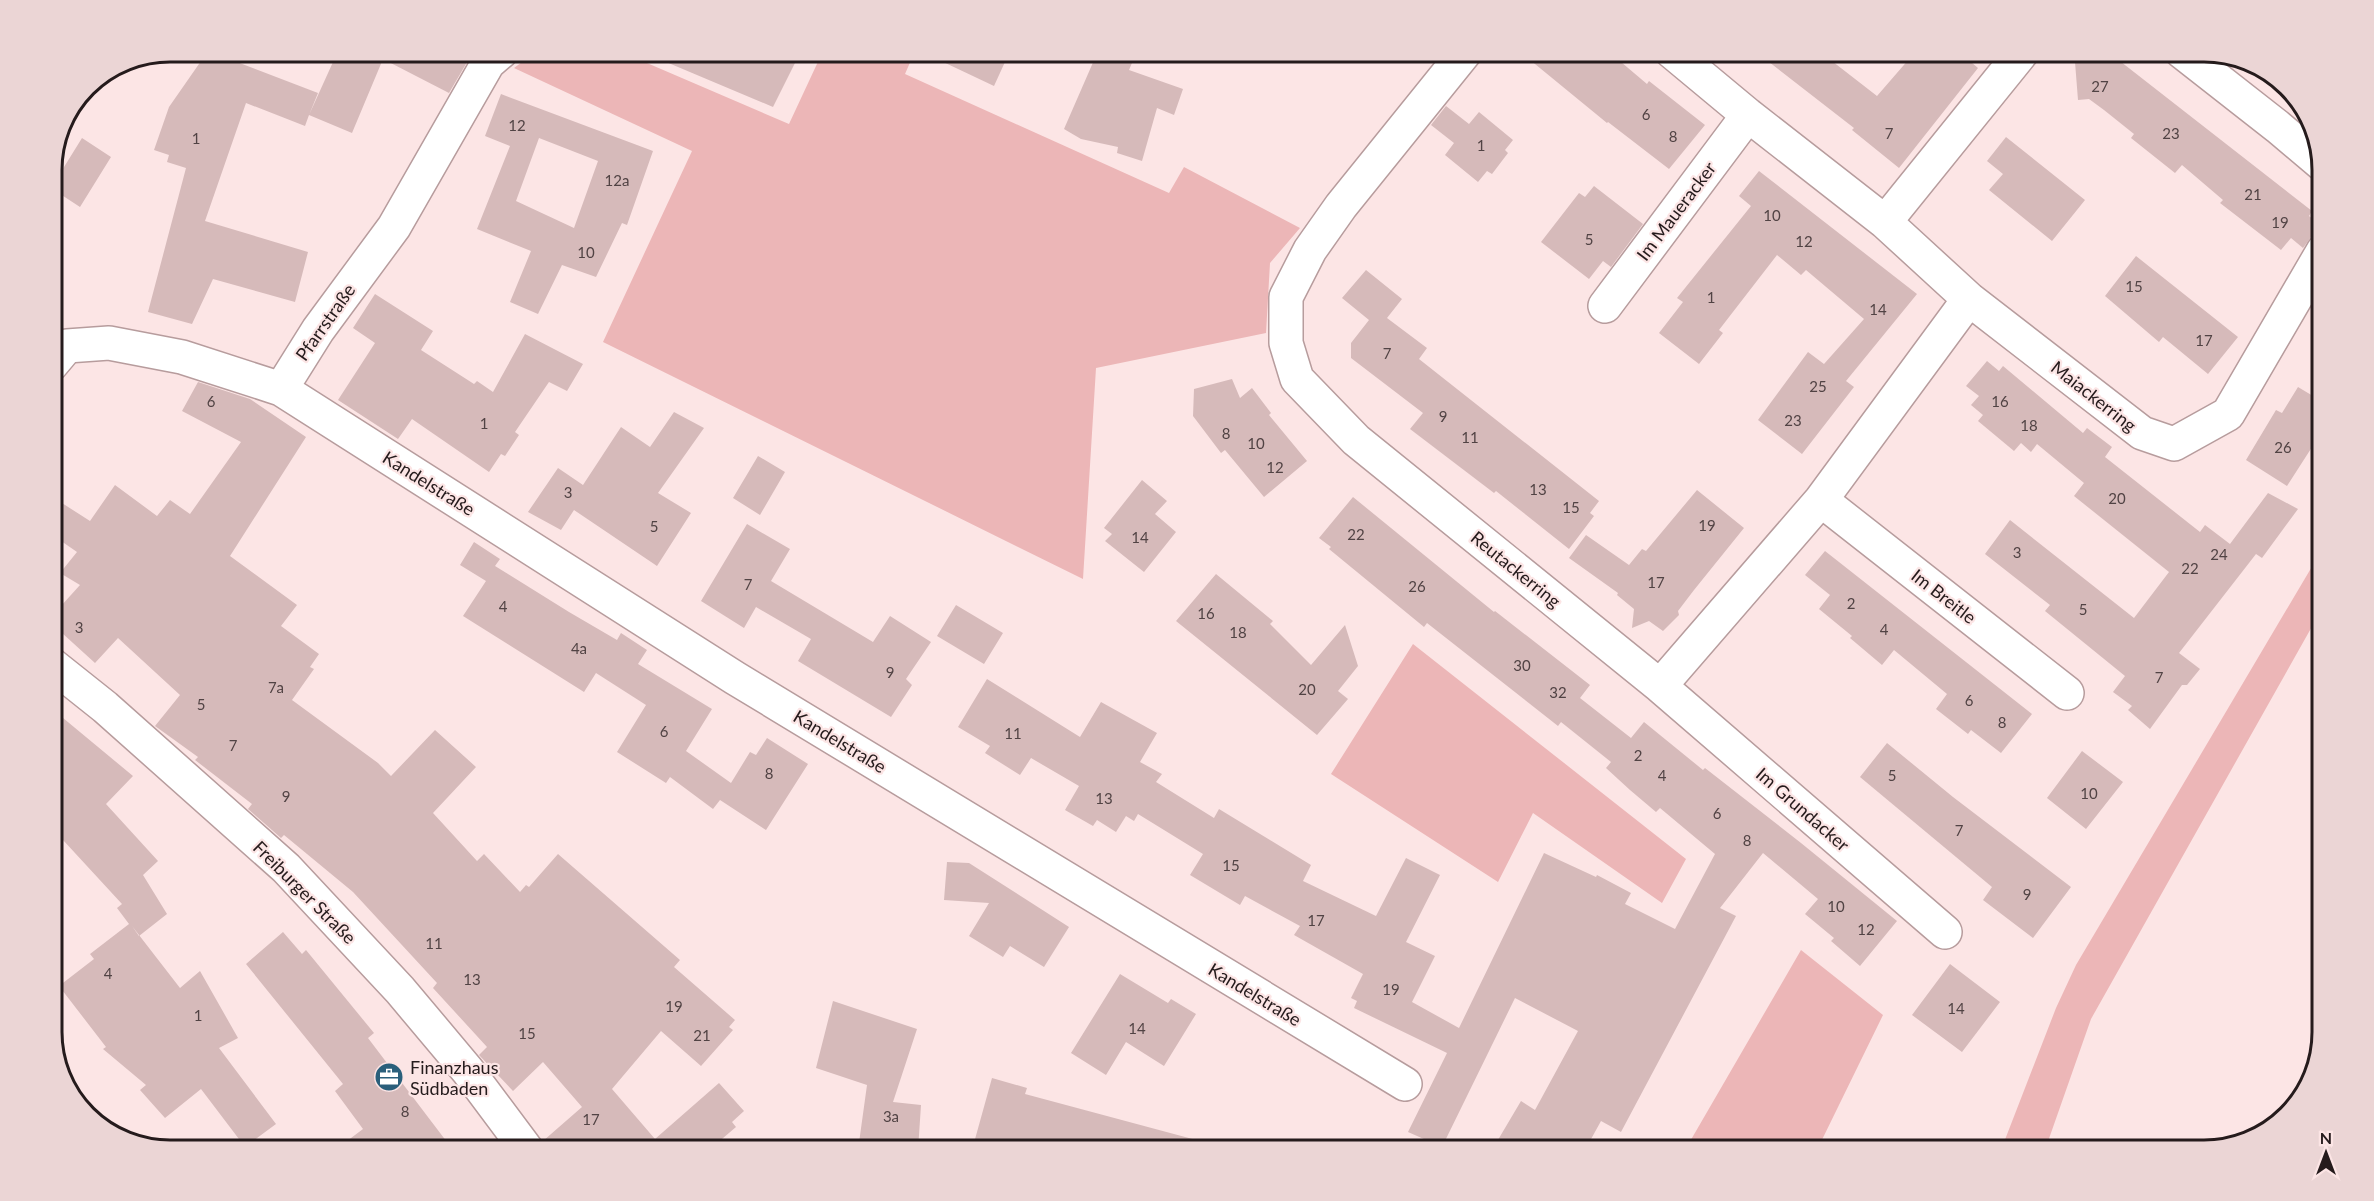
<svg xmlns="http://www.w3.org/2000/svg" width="2374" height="1201" viewBox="0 0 2374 1201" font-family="Lato,sans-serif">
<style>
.green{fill:#ecb6b7}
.building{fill:#d6baba;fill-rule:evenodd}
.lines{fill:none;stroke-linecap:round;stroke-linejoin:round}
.minor-casing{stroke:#b79c9d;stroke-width:36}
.tertiary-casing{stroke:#b79c9d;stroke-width:36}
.minor{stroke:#fff;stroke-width:33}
.tertiary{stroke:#fff;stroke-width:33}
.labels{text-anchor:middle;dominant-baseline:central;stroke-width:4.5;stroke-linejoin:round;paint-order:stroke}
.number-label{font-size:15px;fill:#514344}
.street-label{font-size:18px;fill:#251b1c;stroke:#fce5e5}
.poi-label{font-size:18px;fill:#251b1c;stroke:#fce5e5;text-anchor:start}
.rim{fill:none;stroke:#251b1c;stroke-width:3}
</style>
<rect width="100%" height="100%" fill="#fce5e5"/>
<!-- green -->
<path class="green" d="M 537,51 L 619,51 L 789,124 L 823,51 L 915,51 L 905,74 L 1169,193 L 1184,167 L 1300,228 L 1270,263 L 1266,333 L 1096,368 L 1083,579 L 603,342 L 692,151 L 514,68 Z
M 2323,548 L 2323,607 L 2091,1019 L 2045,1150 L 2001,1150 L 2056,1008 L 2076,965 Z
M 1413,644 L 1686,859 L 1662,903 L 1533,813 L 1498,882 L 1331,774 Z
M 1801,950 L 1883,1015 L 1817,1150 L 1685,1150 Z"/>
<!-- building -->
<path class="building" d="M 208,51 L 318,93 L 309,115 L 338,51 L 458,51 L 470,57 L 449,93 L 383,59 L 352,133 L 309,115 L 305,126 L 246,103 L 205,221 L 308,252 L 295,302 L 213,279 L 192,324 L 148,312 L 186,168 L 167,162 L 169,155 L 154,150 L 169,107 Z
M 640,51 L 801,51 L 773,107 Z
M 920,51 L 1010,51 L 994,86 Z
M 1098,51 L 1137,51 L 1129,70 L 1183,89 L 1174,115 L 1157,108 L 1142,161 L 1117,153 L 1118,147 L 1081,139 L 1064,129 Z
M 1519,51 L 1608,51 L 1647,84 L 1649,81 L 1705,125 L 1669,169 L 1608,122 L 1607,123 Z
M 1755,51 L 1819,51 L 1877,96 L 1916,51 L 1958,51 L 1978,68 L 1899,168 L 1852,130 L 1854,128 Z
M 2095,51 L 2107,51 L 2312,211 L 2309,216 L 2320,225 L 2303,248 L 2291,238 L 2281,250 L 2220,203 L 2223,200 L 2182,165 L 2175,173 L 2131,138 L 2134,134 L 2104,110 L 2089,99 L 2078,100 L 2075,62 L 2087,61 Z
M 501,94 L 653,151 L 627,225 L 622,223 L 596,277 L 562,265 L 538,314 L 510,302 L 531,251 L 477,229 L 510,146 L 485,136 ZM 539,138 L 598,161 L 574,228 L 516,201 Z
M 1446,106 L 1469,124 L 1479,112 L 1513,140 L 1505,150 L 1508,153 L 1492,174 L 1487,171 L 1478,182 L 1445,155 L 1454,143 L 1431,125 Z
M 2006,137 L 2085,200 L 2052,241 L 1989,190 L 2003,174 L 1987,161 Z
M 82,138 L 111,157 L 80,207 L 51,188 Z
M 1759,171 L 1917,294 L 1846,381 L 1854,387 L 1802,454 L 1758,420 L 1808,352 L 1824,364 L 1864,319 L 1806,270 L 1801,275 L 1777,255 L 1719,330 L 1723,333 L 1699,364 L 1659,333 L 1683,302 L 1677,298 L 1751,206 L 1739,196 Z
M 1594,186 L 1643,224 L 1611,267 L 1603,261 L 1589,279 L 1541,242 L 1579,193 L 1585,197 Z
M 2136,256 L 2238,337 L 2208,374 L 2163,337 L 2159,342 L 2105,296 Z
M 1366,270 L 1402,299 L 1387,318 L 1427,348 L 1419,359 L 1599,501 L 1590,513 L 1594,516 L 1569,549 L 1496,491 L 1494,493 L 1410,429 L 1423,413 L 1351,358 L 1351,343 L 1369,320 L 1342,298 Z
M 375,294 L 433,331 L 421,350 L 474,384 L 477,381 L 493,392 L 525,334 L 583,364 L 567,391 L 549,382 L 515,432 L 519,435 L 505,456 L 501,454 L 489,472 L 412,419 L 398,439 L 338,400 L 375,343 L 353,328 Z
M 1987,361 L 1999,371 L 2003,366 L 2083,433 L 2087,428 L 2112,447 L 2105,457 L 2200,532 L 2205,525 L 2230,544 L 2268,493 L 2298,509 L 2262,558 L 2256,554 L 2179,653 L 2200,669 L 2187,685 L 2182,685 L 2150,729 L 2128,710 L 2132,706 L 2113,692 L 2125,676 L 2045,611 L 2050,605 L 1985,554 L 2010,520 L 2134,618 L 2169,572 L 2074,496 L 2084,483 L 2037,444 L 2031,452 L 2021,443 L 2014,451 L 1978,421 L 1983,415 L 1971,405 L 1979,396 L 1966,386 Z
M 1232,379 L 1240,398 L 1252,388 L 1271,413 L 1269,415 L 1307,461 L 1264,497 L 1225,450 L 1221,453 L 1193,416 L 1194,389 Z
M 198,382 L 250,399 L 306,437 L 230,556 L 297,605 L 281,626 L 319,654 L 310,667 L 314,669 L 292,700 L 378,763 L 391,776 L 435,730 L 476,767 L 433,813 L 477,861 L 484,854 L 520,892 L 526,885 L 529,887 L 558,854 L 680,960 L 674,967 L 735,1020 L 729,1027 L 733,1030 L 701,1066 L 661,1031 L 612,1089 L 655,1139 L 719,1083 L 744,1111 L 732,1122 L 736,1127 L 709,1150 L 545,1150 L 543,1141 L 582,1107 L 543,1062 L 513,1091 L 479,1055 L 487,1047 L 433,988 L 437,983 L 353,892 L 284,835 L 281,838 L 248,809 L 252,804 L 195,760 L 198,757 L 155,726 L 180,695 L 118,638 L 95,663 L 51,623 L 51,617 L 80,585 L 60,573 L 77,552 L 51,534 L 51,496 L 90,521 L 115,485 L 157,516 L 170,500 L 190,514 L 241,442 L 182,411 Z
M 2298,387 L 2323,402 L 2323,430 L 2287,486 L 2246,460 L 2276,410 L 2282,413 Z
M 674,412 L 704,428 L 658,493 L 691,513 L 657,566 L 574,510 L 561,530 L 528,512 L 558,468 L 583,485 L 621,427 L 650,447 Z
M 758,456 L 785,472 L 760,515 L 733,498 Z
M 1142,480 L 1167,501 L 1155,514 L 1176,532 L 1144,572 L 1105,541 L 1112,534 L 1104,528 Z
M 1697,490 L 1744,528 L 1694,590 L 1678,611 L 1679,615 L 1663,631 L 1649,621 L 1632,628 L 1634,609 L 1617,595 L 1618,593 L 1569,558 L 1586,535 L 1629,565 L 1642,549 L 1646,551 Z
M 1353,497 L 1494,612 L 1495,611 L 1590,685 L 1580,698 L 1631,738 L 1644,722 L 1703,770 L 1705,768 L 1801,843 L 1897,921 L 1860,966 L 1831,941 L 1834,938 L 1805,914 L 1818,899 L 1763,853 L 1720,908 L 1736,916 L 1621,1132 L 1601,1121 L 1585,1150 L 1492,1150 L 1521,1101 L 1535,1110 L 1578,1031 L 1515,998 L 1442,1147 L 1408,1132 L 1447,1053 L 1354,1008 L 1357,1001 L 1351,998 L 1363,974 L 1294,935 L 1300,926 L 1245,896 L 1240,905 L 1190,875 L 1203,854 L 1138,814 L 1134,821 L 1126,816 L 1116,832 L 1097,820 L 1093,826 L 1065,810 L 1079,786 L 1031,758 L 1020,775 L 985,753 L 990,746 L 958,727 L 987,679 L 1080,737 L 1101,702 L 1157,733 L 1140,762 L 1162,774 L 1156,782 L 1214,818 L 1219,809 L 1311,865 L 1303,881 L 1376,916 L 1406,858 L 1440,875 L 1406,942 L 1435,956 L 1412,1002 L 1459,1028 L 1544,853 L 1596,877 L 1597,875 L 1631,893 L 1625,904 L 1675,929 L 1715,854 L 1660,808 L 1656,812 L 1630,790 L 1606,768 L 1611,762 L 1561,722 L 1558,726 L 1427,623 L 1424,627 L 1329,549 L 1331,547 L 1319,538 Z
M 747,524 L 790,549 L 771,581 L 873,642 L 890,616 L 931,642 L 906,679 L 912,685 L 891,717 L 798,661 L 811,639 L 756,607 L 744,628 L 701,601 Z
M 474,542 L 500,559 L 495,566 L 569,612 L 617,640 L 621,633 L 647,650 L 638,664 L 712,709 L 686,751 L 731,783 L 750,752 L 756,755 L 767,738 L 808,764 L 766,830 L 720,800 L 713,809 L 670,777 L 666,783 L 617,752 L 646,705 L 596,673 L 584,692 L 463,616 L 486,581 L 460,565 Z
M 1825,551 L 2032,714 L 2001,753 L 1971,730 L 1968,734 L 1936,709 L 1947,694 L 1894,650 L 1882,665 L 1850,638 L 1852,636 L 1819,609 L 1830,595 L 1805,575 Z
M 1216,574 L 1273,621 L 1270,624 L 1311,665 L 1345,625 L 1358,666 L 1338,691 L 1348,699 L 1317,735 L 1176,621 Z
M 956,605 L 1003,633 L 984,664 L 937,636 Z
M 51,708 L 133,776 L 106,804 L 158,861 L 143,875 L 167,914 L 139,936 L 132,926 L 180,988 L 200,971 L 238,1038 L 219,1048 L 276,1124 L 245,1147 L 201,1089 L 165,1118 L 140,1090 L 146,1085 L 103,1049 L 106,1047 L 59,986 L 94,959 L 90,954 L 129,924 L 117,908 L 122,904 L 51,827 Z
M 1887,743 L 1953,797 L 2071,887 L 2033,938 L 1983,900 L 1992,887 L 1860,777 Z
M 2082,751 L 2123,782 L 2086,829 L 2047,798 Z
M 947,862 L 969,863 L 1069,927 L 1044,967 L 1010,946 L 1003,957 L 969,936 L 989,903 L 944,900 Z
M 283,932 L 302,954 L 306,950 L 374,1033 L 368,1038 L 453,1150 L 335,1150 L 363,1129 L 335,1091 L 343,1084 L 246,964 Z
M 1950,964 L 2000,1002 L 1962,1052 L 1912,1015 Z
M 1120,974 L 1168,1003 L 1171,999 L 1196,1014 L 1164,1066 L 1126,1042 L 1106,1075 L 1071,1053 Z
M 833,1001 L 917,1029 L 893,1102 L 921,1105 L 918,1150 L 858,1150 L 867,1085 L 816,1068 Z
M 992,1078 L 1027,1088 L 1025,1094 L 1200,1141 L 1199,1150 L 972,1150 Z"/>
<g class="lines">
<!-- minor casing -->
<g class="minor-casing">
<path id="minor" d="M 1466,51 L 1341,206 L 1310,250 L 1286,297 L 1286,343 L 1297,379 L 1356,440 L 1660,686 L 1821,500 L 1969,299
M 1671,51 L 1748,115 L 1885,222 L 1969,299 L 2142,433 L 2174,444 L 2228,414 L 2323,251
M 2181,51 L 2278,127 L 2323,165
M 1885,222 L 2023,51
M 1605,306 L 1748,115
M 51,365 L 67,346 L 109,343 L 182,357 L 281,389 L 318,330 L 394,227 L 488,63 L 502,51
M 281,389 L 735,678 L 1405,1084
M 1821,500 L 2067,693
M 1660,686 L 1945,932"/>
</g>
<!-- tertiary casing -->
<g class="tertiary-casing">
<path id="tertiary" d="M 51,664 L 105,707 L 286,868 L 400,990 L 468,1071 L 527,1150"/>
</g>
<!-- minor -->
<use href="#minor" class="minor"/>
<!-- tertiary -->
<use href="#tertiary" class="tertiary"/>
</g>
<!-- icons -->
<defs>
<g id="office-disc" transform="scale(1.5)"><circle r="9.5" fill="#2a5f7b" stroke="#fce5e5"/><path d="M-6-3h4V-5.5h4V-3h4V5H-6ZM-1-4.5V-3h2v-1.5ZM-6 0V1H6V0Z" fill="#fff"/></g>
</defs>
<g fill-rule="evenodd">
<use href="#office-disc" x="389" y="1077"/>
</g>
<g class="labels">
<!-- number labels -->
<g class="number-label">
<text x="2100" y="86">27</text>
<text x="1646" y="114">6</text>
<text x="517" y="125">12</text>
<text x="1889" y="133">7</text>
<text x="2171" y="133">23</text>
<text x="1673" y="136">8</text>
<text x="196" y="138">1</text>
<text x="1481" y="145">1</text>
<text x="617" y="180">12a</text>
<text x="2253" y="194">21</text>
<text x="1772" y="215">10</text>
<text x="2280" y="222">19</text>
<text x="1589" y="239">5</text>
<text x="1804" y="241">12</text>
<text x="586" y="252">10</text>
<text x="2134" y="286">15</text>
<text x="1711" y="297">1</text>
<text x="1878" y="309">14</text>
<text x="2204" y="340">17</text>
<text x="1387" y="353">7</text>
<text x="1818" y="386">25</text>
<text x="211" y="401">6</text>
<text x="2000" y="401">16</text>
<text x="1443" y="416">9</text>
<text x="1793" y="420">23</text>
<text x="484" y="423">1</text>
<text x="2029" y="425">18</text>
<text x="1226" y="433">8</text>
<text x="1470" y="437">11</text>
<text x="1256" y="443">10</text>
<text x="2283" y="447">26</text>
<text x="1275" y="467">12</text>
<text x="1538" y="489">13</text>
<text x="568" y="492">3</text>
<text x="2117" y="498">20</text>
<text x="1571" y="507">15</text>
<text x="1707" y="525">19</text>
<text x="654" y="526">5</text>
<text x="1356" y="534">22</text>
<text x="1140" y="537">14</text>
<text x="2017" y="552">3</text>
<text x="2219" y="554">24</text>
<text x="2190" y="568">22</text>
<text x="1656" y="582">17</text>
<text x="748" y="584">7</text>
<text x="1417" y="586">26</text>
<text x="1851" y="603">2</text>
<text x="503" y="606">4</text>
<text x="2083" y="609">5</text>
<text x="1206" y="613">16</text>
<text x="79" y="627">3</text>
<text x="1884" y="629">4</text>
<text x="1238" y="632">18</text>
<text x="579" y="648">4a</text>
<text x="1522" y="665">30</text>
<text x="890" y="672">9</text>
<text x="2159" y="677">7</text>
<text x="276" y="687">7a</text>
<text x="1307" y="689">20</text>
<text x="1558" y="692">32</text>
<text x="1969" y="700">6</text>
<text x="201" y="704">5</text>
<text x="2002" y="722">8</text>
<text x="664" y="731">6</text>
<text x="1013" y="733">11</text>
<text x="233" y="745">7</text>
<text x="1638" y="755">2</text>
<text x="769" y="773">8</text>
<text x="1662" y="775">4</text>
<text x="1892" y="775">5</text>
<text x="2089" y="793">10</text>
<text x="286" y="796">9</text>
<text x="1104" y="798">13</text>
<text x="1717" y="813">6</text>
<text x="1959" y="830">7</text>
<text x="1747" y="840">8</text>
<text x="1231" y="865">15</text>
<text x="2027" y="894">9</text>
<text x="1836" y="906">10</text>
<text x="1316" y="920">17</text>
<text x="1866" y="929">12</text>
<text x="434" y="943">11</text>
<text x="108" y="973">4</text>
<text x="472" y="979">13</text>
<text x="1391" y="989">19</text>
<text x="674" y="1006">19</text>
<text x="1956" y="1008">14</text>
<text x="198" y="1015">1</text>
<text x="1137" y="1028">14</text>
<text x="527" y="1033">15</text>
<text x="702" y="1035">21</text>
<text x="405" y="1111">8</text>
<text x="891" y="1116">3a</text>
<text x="591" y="1119">17</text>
</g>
<!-- street labels -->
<g class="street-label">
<text transform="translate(1676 211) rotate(-53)">Im Maueracker</text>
<text transform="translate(325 322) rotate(-55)">Pfarrstraße</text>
<text transform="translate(2094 396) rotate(38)">Maiackerring</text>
<text transform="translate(429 483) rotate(32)">Kandelstraße</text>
<text transform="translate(1516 569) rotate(39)">Reutackerring</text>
<text transform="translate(1944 596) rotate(38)">Im Breitle</text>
<text transform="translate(840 741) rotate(31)">Kandelstraße</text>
<text transform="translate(1803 809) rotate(41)">Im Grundacker</text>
<text transform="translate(305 892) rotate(45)">Freiburger Straße</text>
<text transform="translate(1255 994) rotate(31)">Kandelstraße</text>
</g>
<!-- poi labels -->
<g class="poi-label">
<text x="410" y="1067">Finanzhaus<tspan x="410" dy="21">Südbaden</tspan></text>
</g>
</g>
<!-- crop -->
<path d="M0 0H2374V1201H0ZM170 62H2204A108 108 0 0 1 2312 170V1032A108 108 0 0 1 2204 1140H170A108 108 0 0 1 62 1032V170A108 108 0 0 1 170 62Z" fill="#ebd5d5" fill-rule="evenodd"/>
<path class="rim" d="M170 62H2204A108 108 0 0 1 2312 170V1032A108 108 0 0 1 2204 1140H170A108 108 0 0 1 62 1032V170A108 108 0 0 1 170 62Z"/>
<!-- north arrow -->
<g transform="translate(2326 1153)" stroke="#fce5e5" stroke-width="4.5" paint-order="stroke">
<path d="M0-4.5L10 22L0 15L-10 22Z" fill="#251b1c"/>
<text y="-9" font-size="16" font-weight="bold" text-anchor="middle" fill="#251b1c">N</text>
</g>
</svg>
